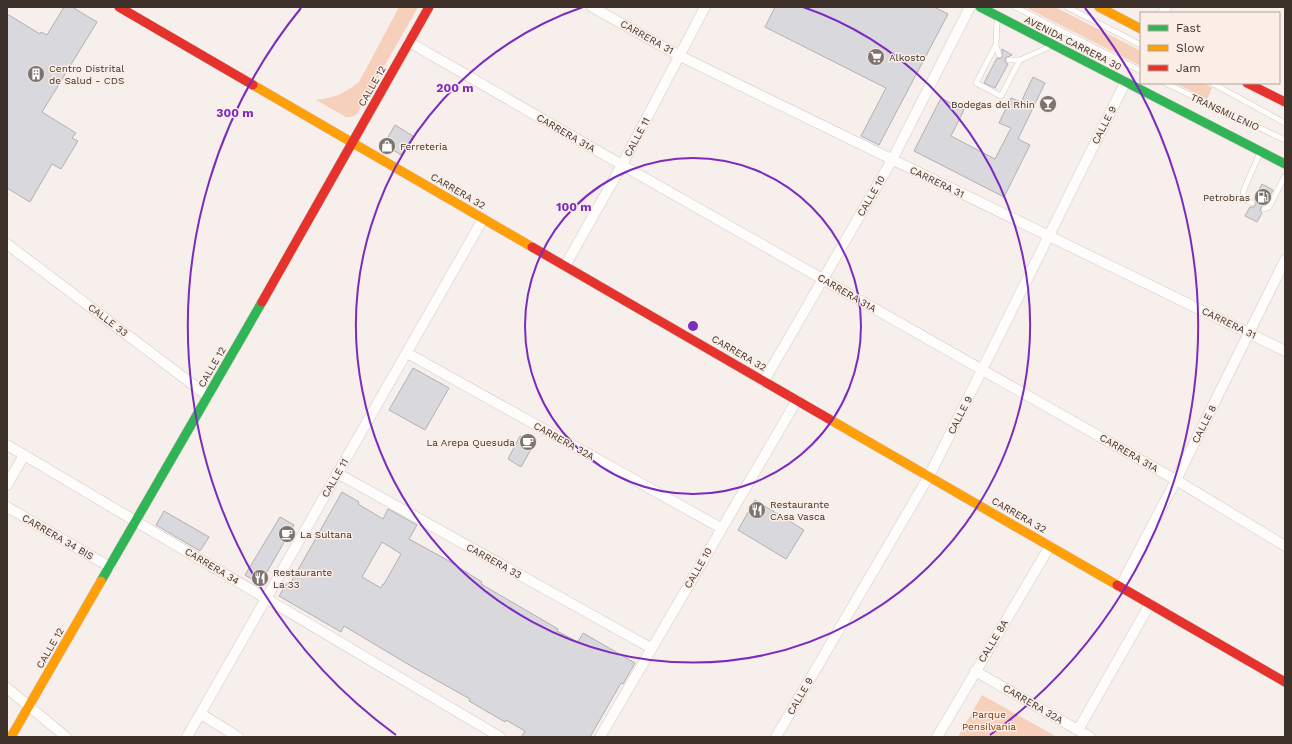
<svg xmlns="http://www.w3.org/2000/svg" width="1292" height="744" viewBox="0 0 1292 744" font-family="'Work Sans',sans-serif">
<style>
.green{fill:#f7d0bb}
.building{fill:#d9d8dc;stroke:#b2b0b3;fill-rule:evenodd}
.lines{fill:none;stroke-linecap:round;stroke-linejoin:round}
.lane-casing{stroke:#d3cac5;stroke-width:6}
.street-casing{stroke:#d3cac5;stroke-width:11}
.fast-casing{stroke:#d3cac5;stroke-width:10}
.slow-casing{stroke:#d3cac5;stroke-width:10}
.jam-casing{stroke:#d3cac5;stroke-width:10}
.lane{stroke:#fefdfc;stroke-width:5}
.street{stroke:#fefdfc;stroke-width:10}
.fast{stroke:#30b455;stroke-width:9}
.slow{stroke:#ff9f0a;stroke-width:9}
.jam{stroke:#e5322d;stroke-width:9}
.ring{fill:none;stroke:#7b2cbf;stroke-width:2}
.labels{text-anchor:middle;dominant-baseline:central;stroke-width:3;stroke-linejoin:round;paint-order:stroke}
.street-label{font-size:10px;fill:#3e312a;stroke:#fbeee7}
.poi-label{font-size:10px;fill:#3e312a;stroke:#fbeee7;text-anchor:start}
.park-label{font-size:10px;fill:#813600;stroke:#fbeee7}
.centre{fill:#7b2cbf;stroke:#fbeee7;stroke-width:2}
.ring-label{font-size:12px;text-anchor:middle;font-weight:bold;fill:#7b2cbf;stroke:#fbeee7;stroke-width:3;stroke-linejoin:round;paint-order:stroke}
</style>
<rect width="100%" height="100%" fill="#f6efeb"/>
<!-- green -->
<path class="green" d="M 399,7 L 418,7 L 357,114 L 351,117 L 346,117 L 316,100 C 334,98 345,93 359,82 Z
M 1025,7 L 1055,7 L 1141,51 L 1141,66 Z
M 1175,83 L 1204,83 L 1212,88 L 1207,99 Z
M 982,695 L 1057,737 L 958,737 Z"/>
<!-- building -->
<path class="building" d="M 64,7 L 72,7 L 97,22 L 42,112 L 76,133 L 72,138 L 78,141 L 61,169 L 52,164 L 30,202 L 7,188 L 7,14 L 40,34 L 41,32 L 47,35 Z
M 775,7 L 934,7 L 948,14 L 879,145 L 861,136 L 886,88 L 765,27 Z
M 1002,49 L 1012,55 L 1005,58 L 1005,62 L 1008,64 L 995,88 L 984,83 L 997,58 L 1000,59 L 1002,57 Z
M 1033,77 L 1045,83 L 1018,139 L 1030,145 L 1004,197 L 914,151 L 941,98 L 964,110 L 951,136 L 995,159 L 1011,128 L 999,123 L 1011,98 L 1021,102 Z
M 395,125 L 413,136 L 401,155 L 384,144 Z
M 1262,184 L 1273,190 L 1266,204 L 1261,207 L 1260,210 L 1262,213 L 1257,222 L 1245,216 L 1250,207 L 1254,207 L 1256,204 L 1256,201 L 1254,199 Z
M 413,368 L 449,388 L 425,430 L 389,410 Z
M 520,436 L 534,444 L 521,467 L 508,459 Z
M 342,492 L 359,502 L 358,504 L 383,519 L 388,509 L 417,525 L 409,539 L 447,560 L 482,582 L 481,584 L 558,629 L 557,631 L 578,642 L 583,633 L 635,663 L 623,684 L 621,683 L 590,737 L 521,737 L 525,731 L 506,720 L 505,722 L 469,701 L 470,699 L 411,666 L 344,626 L 341,632 L 279,596 L 287,583 L 290,584 ZM 382,542 L 401,554 L 384,584 L 383,584 L 381,588 L 362,577 Z
M 755,500 L 804,530 L 786,559 L 738,530 Z
M 164,511 L 209,537 L 200,551 L 156,525 Z
M 280,517 L 294,525 L 260,584 L 245,575 Z"/>
<g class="lines">
<!-- lane casing -->
<g class="lane-casing">
<path id="lane" d="M 1015,7 L 1141,71
M 1067,7 L 1141,45
M 997,21 L 996,45 L 976,83 L 1001,96 L 1020,60 L 1047,48
M 996,46 L 999,55
M 1009,60 L 1020,60
M 1165,83 L 1285,140
M 1212,83 L 1285,123
M 1252,203 C 1246,200 1244,198 1243,192 L 1259,155
M 1264,209 L 1269,207 L 1285,176"/>
</g>
<!-- street casing -->
<g class="street-casing">
<path id="street" d="M 592,7 L 680,56 L 1285,351
M 1163,13 L 1166,7
M 409,42 L 622,165 L 1176,480 L 1285,546
M 7,244 L 208,396
M 565,266 L 622,165 L 705,7
M 407,353 L 721,528
M 764,381 L 892,160 L 970,7
M 7,445 L 500,737
M 337,473 L 651,648
M 7,485 L 24,455
M 7,507 L 110,567
M 1120,587 L 1176,480 L 1285,260
M 975,671 L 1090,737
M 7,688 L 66,737
M 201,714 L 238,737
M 1078,730 L 1150,604
M 187,737 L 483,219
M 600,737 L 797,400
M 776,737 L 929,476 L 1125,83
M 937,737 L 1050,546"/>
</g>
<!-- fast casing -->
<g class="fast-casing">
<path id="fast" d="M 980,7 L 1285,164
M 101,581 L 262,302"/>
</g>
<!-- slow casing -->
<g class="slow-casing">
<path id="slow" d="M 1099,7 L 1141,29
M 253,85 L 532,247
M 829,419 L 1117,585
M 11,737 L 101,581"/>
</g>
<!-- jam casing -->
<g class="jam-casing">
<path id="jam" d="M 119,7 L 253,85
M 1247,83 L 1285,102
M 532,247 L 829,419
M 262,302 L 429,7
M 1117,585 L 1285,682"/>
</g>
<!-- lane -->
<use href="#lane" class="lane"/>
<!-- street -->
<use href="#street" class="street"/>
<!-- fast -->
<use href="#fast" class="fast"/>
<!-- slow -->
<use href="#slow" class="slow"/>
<!-- jam -->
<use href="#jam" class="jam"/>
</g>
<!-- distance rings -->
<g class="ring">
<circle cx="693" cy="326" r="168"/>
<path d="M803 7A337 337 0 1 1 583 7"/>
<path d="M396 735A505 505 0 0 1 301 8M1085 8A505 505 0 0 1 990 735"/>
</g>
<!-- icons -->
<defs>
<g id="supermarket-disc" transform="scale(0.9)"><circle r="9.5" fill="#7e746e" stroke="#fbeee7"/><path d="M-6-5.5h2.5l.6 2H6L4.5 2H-2.5L-4.4-4H-6ZM-1.5 3.2a1.3 1.3 0 1 0 .1 0ZM3 3.2a1.3 1.3 0 1 0 .1 0Z" fill="#fff"/></g>
<g id="building-disc" transform="scale(0.9)"><circle r="9.5" fill="#7e746e" stroke="#fbeee7"/><path d="M-4-6H4V6H1V3H-1V6H-4ZM-2.5-4.3h1.7v1.8h-1.7ZM.8-4.3h1.7v1.8H.8ZM-2.5-1h1.7V.8h-1.7ZM.8-1h1.7V.8H.8Z" fill="#fff"/></g>
<g id="bar-disc" transform="scale(0.9)"><circle r="9.5" fill="#7e746e" stroke="#fbeee7"/><path d="M-6-5H6L.8 .8V4.5H3.5V6h-7V4.5H-.8V.8Z" fill="#fff"/></g>
<g id="shop-disc" transform="scale(0.9)"><circle r="9.5" fill="#7e746e" stroke="#fbeee7"/><path d="M-5-2.5h2.3a2.7 3.5 0 0 1 5.4 0H5L5.5 6h-11ZM-1.5-2.5h3a1.5 2.3 0 0 0-3 0Z" fill="#fff"/></g>
<g id="fuel-disc" transform="scale(0.9)"><circle r="9.5" fill="#7e746e" stroke="#fbeee7"/><path d="M-5.5-6h7V0h2V4h1.3V-2.5L3-4.5l.8-.8L6-3V5H2.5V1h-1V6h-7ZM-4.2-4.7v3.2H.2V-4.7Z" fill="#fff"/></g>
<g id="cafe-disc" transform="scale(0.9)"><circle r="9.5" fill="#7e746e" stroke="#fbeee7"/><path d="M-5.5-4.5H6V0H3Q3 3.5 0 3.5H-2.5Q-5.5 3.5-5.5 0ZM3-3.2v2h1.7v-2ZM-6 4.5H4V6H-6Z" fill="#fff"/></g>
<g id="restaurant-disc" transform="scale(0.9)"><circle r="9.5" fill="#7e746e" stroke="#fbeee7"/><path d="M-5-6h1v4h1v-4h1v4h1v-4h1v5L-1.5 .5V6h-2V.5L-5-1ZM5-6V6H3V1.5H1.5Q1.5-4 5-6Z" fill="#fff"/></g>
</defs>
<g fill-rule="evenodd">
<use href="#supermarket-disc" x="876" y="57"/>
<use href="#building-disc" x="36" y="74"/>
<use href="#bar-disc" x="1048" y="104"/>
<use href="#shop-disc" x="387" y="146"/>
<use href="#fuel-disc" x="1263" y="197"/>
<use href="#cafe-disc" x="528" y="442"/>
<use href="#restaurant-disc" x="757" y="510"/>
<use href="#cafe-disc" x="287" y="534"/>
<use href="#restaurant-disc" x="260" y="578"/>
</g>
<g class="labels">
<!-- street labels -->
<g class="street-label">
<text transform="translate(647 37) rotate(29)">CARRERA 31</text>
<text transform="translate(1073 43) rotate(27)">AVENIDA CARRERA 30</text>
<text transform="translate(372 86) rotate(-60)">CALLE 12</text>
<text transform="translate(1225 112) rotate(25)">TRANSMILENIO</text>
<text transform="translate(1104 125) rotate(-63)">CALLE 9</text>
<text transform="translate(566 133) rotate(30)">CARRERA 31A</text>
<text transform="translate(637 137) rotate(-62)">CALLE 11</text>
<text transform="translate(937 182) rotate(26)">CARRERA 31</text>
<text transform="translate(458 191) rotate(30)">CARRERA 32</text>
<text transform="translate(871 196) rotate(-60)">CALLE 10</text>
<text transform="translate(847 293) rotate(30)">CARRERA 31A</text>
<text transform="translate(108 320) rotate(37)">CALLE 33</text>
<text transform="translate(1229 323) rotate(26)">CARRERA 31</text>
<text transform="translate(739 353) rotate(30)">CARRERA 32</text>
<text transform="translate(212 367) rotate(-60)">CALLE 12</text>
<text transform="translate(960 415) rotate(-63)">CALLE 9</text>
<text transform="translate(1204 424) rotate(-63)">CALLE 8</text>
<text transform="translate(564 441) rotate(29)">CARRERA 32A</text>
<text transform="translate(1129 453) rotate(30)">CARRERA 31A</text>
<text transform="translate(335 478) rotate(-60)">CALLE 11</text>
<text transform="translate(1019 515) rotate(30)">CARRERA 32</text>
<text transform="translate(58 537) rotate(30)">CARRERA 34 BIS</text>
<text transform="translate(494 561) rotate(29)">CARRERA 33</text>
<text transform="translate(212 566) rotate(31)">CARRERA 34</text>
<text transform="translate(698 568) rotate(-60)">CALLE 10</text>
<text transform="translate(993 641) rotate(-59)">CALLE 8A</text>
<text transform="translate(50 648) rotate(-60)">CALLE 12</text>
<text transform="translate(800 696) rotate(-60)">CALLE 9</text>
<text transform="translate(1033 704) rotate(30)">CARRERA 32A</text>
</g>
<!-- poi labels -->
<g class="poi-label">
<text x="889" y="57">Alkosto</text>
<text x="49" y="68">Centro Distrital<tspan x="49" dy="12">de Salud - CDS</tspan></text>
<text x="1035" y="104" text-anchor="end">Bodegas del Rhin</text>
<text x="400" y="146">Ferreteria</text>
<text x="1250" y="197" text-anchor="end">Petrobras</text>
<text x="515" y="442" text-anchor="end">La Arepa Quesuda</text>
<text x="770" y="504">Restaurante<tspan x="770" dy="12">CAsa Vasca</tspan></text>
<text x="300" y="534">La Sultana</text>
<text x="273" y="572">Restaurante<tspan x="273" dy="12">La 33</tspan></text>
</g>
<!-- park labels -->
<g class="park-label">
<text x="989" y="714">Parque<tspan x="989" dy="12">Pensilvania</tspan></text>
</g>
</g>
<circle cx="693" cy="326" r="6" class="centre"/>
<g class="ring-label">
<text x="455" y="92">200 m</text>
<text x="235" y="117">300 m</text>
<text x="574" y="211">100 m</text>
</g>
<!-- border -->
<rect width="1292" height="744" fill="none" stroke="#3e312a" stroke-width="16"/>
<!-- legend -->
<rect x="1140" y="12" width="140" height="72" fill="#fbeee7" stroke="#afa29b"/>
<rect x="1148" y="25" width="20" height="6" fill="#30b455" stroke="#afa29b"/>
<text x="1176" y="32" font-size="12" fill="#3e312a">Fast</text>
<rect x="1148" y="45" width="20" height="6" fill="#ff9f0a" stroke="#afa29b"/>
<text x="1176" y="52" font-size="12" fill="#3e312a">Slow</text>
<rect x="1148" y="65" width="20" height="6" fill="#e5322d" stroke="#afa29b"/>
<text x="1176" y="72" font-size="12" fill="#3e312a">Jam</text>
</svg>
